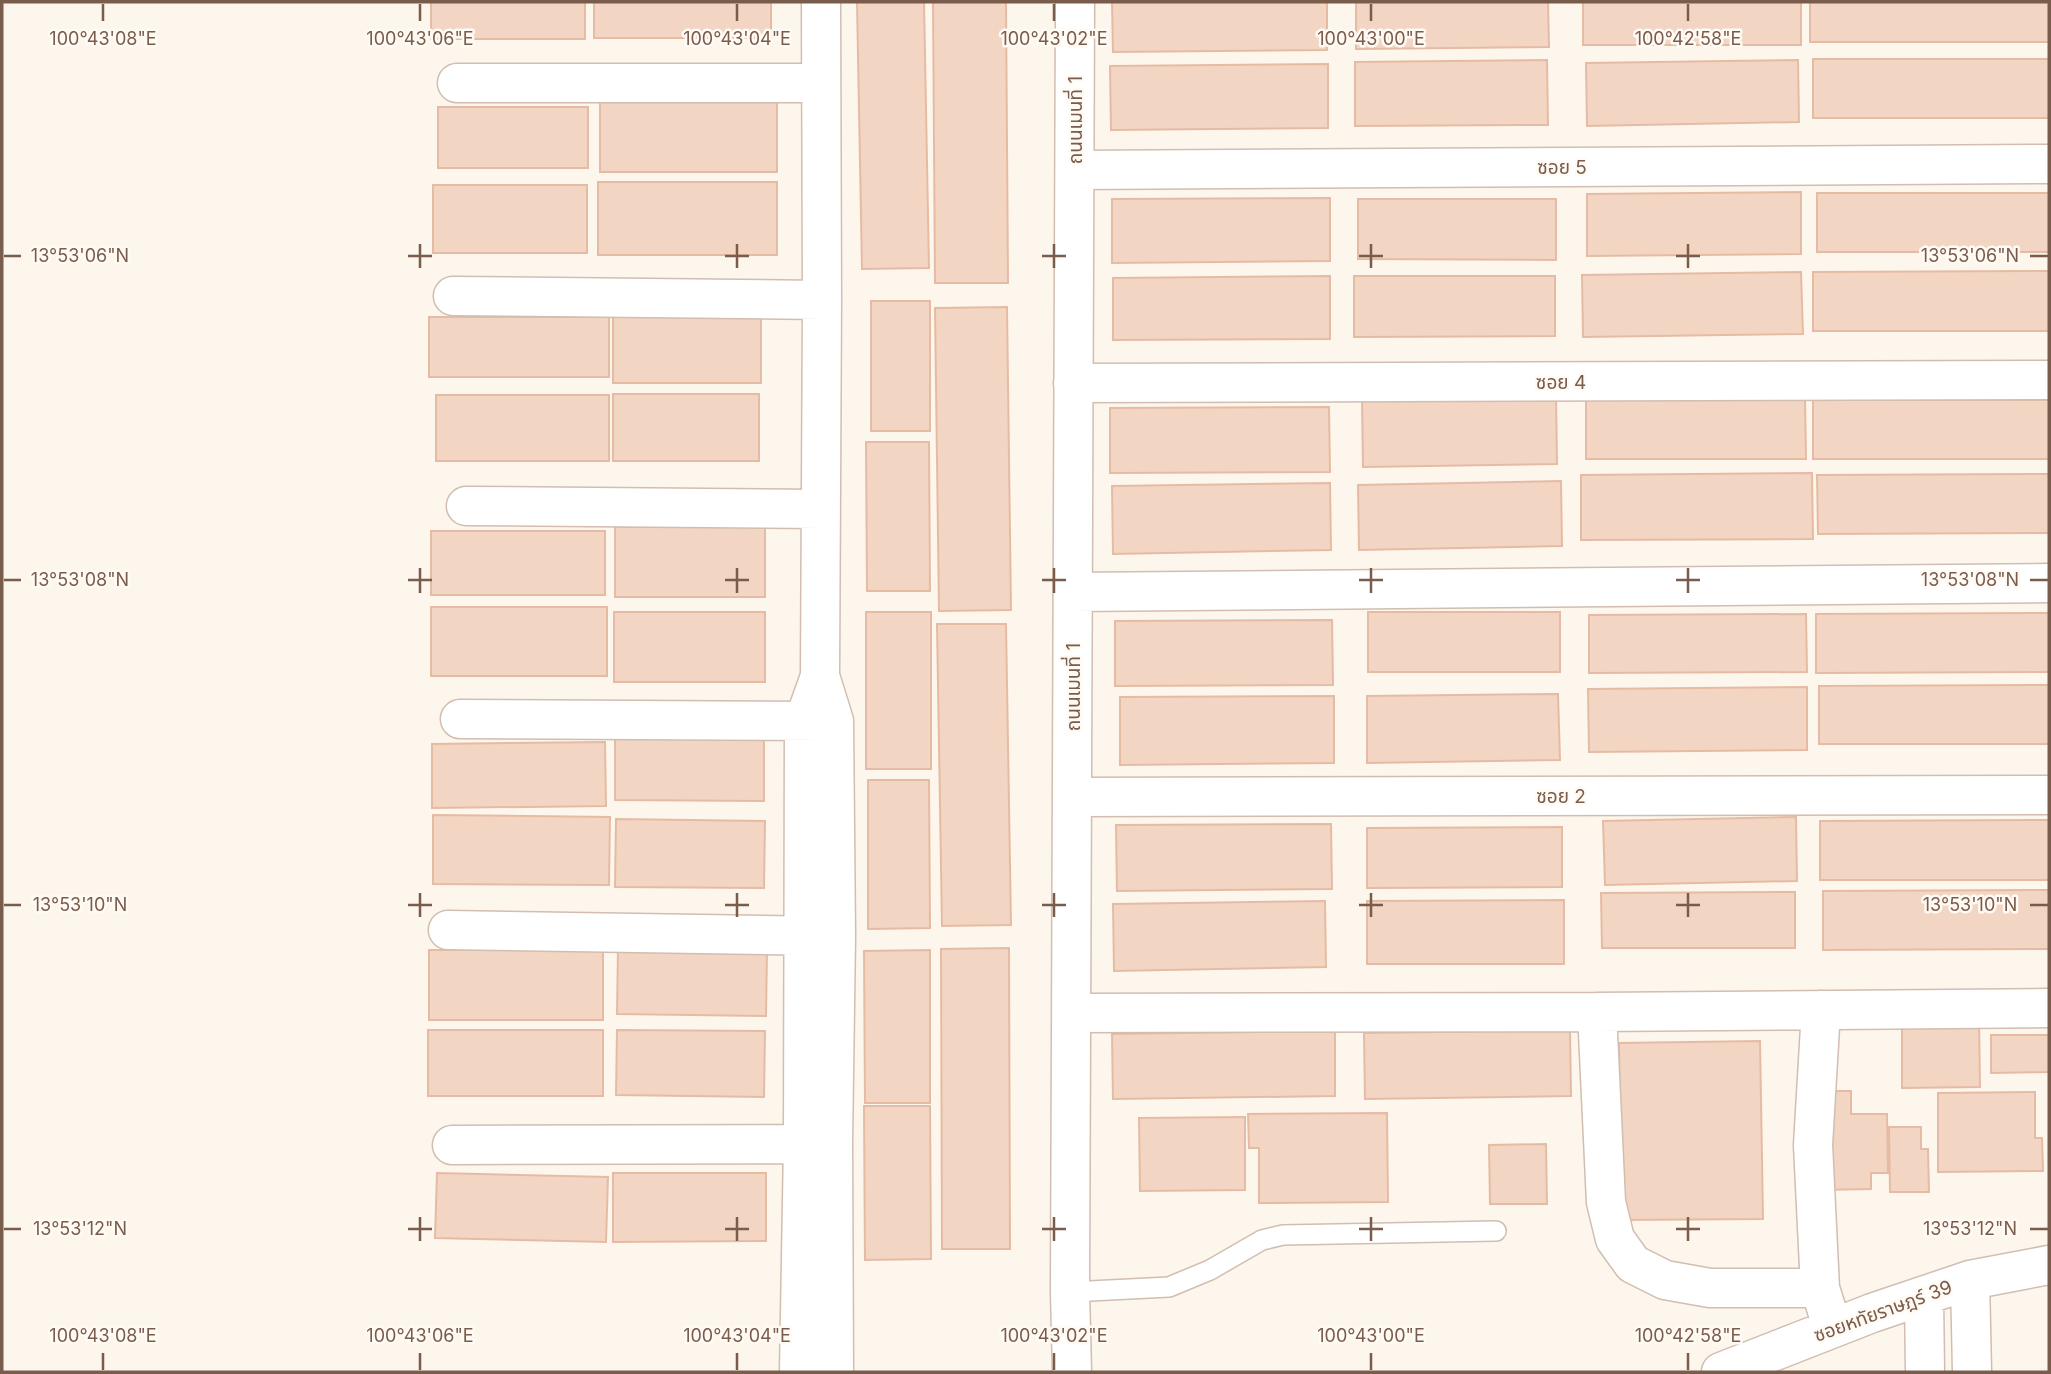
<svg xmlns="http://www.w3.org/2000/svg" width="2051" height="1374" viewBox="0 0 2051 1374" font-family="Inter,'Noto Sans Thai',sans-serif">
<style>
.building{fill:#f3d5c3;stroke:#e6bba3;stroke-width:2}
.lines{fill:none;stroke-linecap:round;stroke-linejoin:round}
.lane-casing{stroke:#d1beb0;stroke-width:22}
.street-casing{stroke:#d1beb0;stroke-width:41}
.lane{stroke:#fff;stroke-width:19}
.street{stroke:#fff;stroke-width:38}
.ticks{fill:none;stroke:#7a5c4d;stroke-width:2.5}
.labels{text-anchor:middle;dominant-baseline:central;stroke-width:5;stroke-linejoin:round;paint-order:stroke}
.street-label{font-size:19px;fill:#7a5c4d;stroke:#fffaf3}
.ticks-label{font-size:18px;text-anchor:middle;fill:#7a5c4d;stroke:#fffaf3;stroke-width:5;stroke-linejoin:round;paint-order:stroke}
</style>
<rect width="100%" height="100%" fill="#fdf6ec"/>
<!-- building -->
<path class="building" d="M 431,2 L 585,2 L 585,39 L 431,39 Z
M 594,2 L 771,2 L 771,38 L 594,38 Z
M 857,2 L 924,2 L 929,268 L 862,269 Z
M 933,2 L 1006,2 L 1008,283 L 935,283 Z
M 1112,2 L 1327,2 L 1327,50 L 1113,52 Z
M 1356,2 L 1548,2 L 1549,47 L 1356,49 Z
M 1583,2 L 1801,2 L 1801,45 L 1583,45 Z
M 1810,2 L 2049,2 L 2049,42 L 1810,42 Z
M 1813,59 L 2049,59 L 2049,118 L 1813,118 Z
M 1547,60 L 1548,125 L 1355,126 L 1355,62 Z
M 1798,60 L 1799,122 L 1587,126 L 1586,63 Z
M 1328,64 L 1328,128 L 1111,130 L 1110,66 Z
M 600,99 L 777,99 L 777,172 L 600,172 Z
M 438,107 L 588,107 L 588,168 L 438,168 Z
M 598,182 L 777,182 L 777,255 L 598,255 Z
M 433,185 L 587,185 L 587,253 L 433,253 Z
M 1801,192 L 1801,254 L 1587,256 L 1587,194 Z
M 1817,193 L 2049,193 L 2049,252 L 1817,252 Z
M 1330,198 L 1330,261 L 1112,263 L 1112,199 Z
M 1358,199 L 1556,199 L 1556,260 L 1358,259 Z
M 2049,271 L 2049,331 L 1813,331 L 1813,272 Z
M 1801,272 L 1803,334 L 1583,337 L 1582,275 Z
M 1330,276 L 1330,339 L 1113,340 L 1113,278 Z
M 1354,276 L 1555,276 L 1555,336 L 1354,337 Z
M 871,301 L 930,301 L 930,431 L 871,431 Z
M 1007,307 L 1011,610 L 939,611 L 935,308 Z
M 429,317 L 609,317 L 609,377 L 429,377 Z
M 613,317 L 761,317 L 761,383 L 613,383 Z
M 613,394 L 759,394 L 759,461 L 613,461 Z
M 436,395 L 609,395 L 609,461 L 436,461 Z
M 1556,395 L 1557,464 L 1363,467 L 1362,398 Z
M 1586,398 L 1805,398 L 1806,459 L 1586,459 Z
M 1813,400 L 2049,400 L 2049,459 L 1813,459 Z
M 1329,407 L 1330,472 L 1110,473 L 1110,408 Z
M 866,442 L 929,442 L 930,591 L 867,591 Z
M 1812,473 L 1813,539 L 1581,540 L 1581,475 Z
M 2049,474 L 2049,533 L 1818,534 L 1817,475 Z
M 1561,481 L 1562,546 L 1359,550 L 1358,485 Z
M 1330,483 L 1331,550 L 1113,554 L 1112,486 Z
M 615,527 L 765,527 L 765,597 L 615,597 Z
M 431,531 L 605,531 L 605,595 L 431,595 Z
M 431,607 L 607,607 L 607,676 L 431,676 Z
M 614,612 L 765,612 L 765,682 L 614,682 Z
M 866,612 L 931,612 L 931,769 L 866,769 Z
M 1368,612 L 1560,612 L 1560,672 L 1368,672 Z
M 2049,613 L 2049,672 L 1816,673 L 1816,614 Z
M 1806,614 L 1807,672 L 1589,673 L 1589,615 Z
M 1332,620 L 1333,685 L 1115,686 L 1115,621 Z
M 937,624 L 1006,624 L 1011,925 L 942,926 Z
M 2049,685 L 2049,744 L 1819,744 L 1819,686 Z
M 1807,687 L 1807,750 L 1589,752 L 1588,689 Z
M 1558,694 L 1560,760 L 1367,763 L 1367,696 Z
M 1334,696 L 1334,763 L 1120,765 L 1120,697 Z
M 615,739 L 764,739 L 764,801 L 615,800 Z
M 605,742 L 606,806 L 432,808 L 432,744 Z
M 868,780 L 929,780 L 930,928 L 868,929 Z
M 433,815 L 610,817 L 609,885 L 433,884 Z
M 1796,817 L 1797,881 L 1605,885 L 1603,821 Z
M 616,819 L 765,821 L 764,888 L 615,887 Z
M 2049,820 L 2049,880 L 1820,880 L 1820,821 Z
M 1331,824 L 1332,889 L 1117,891 L 1116,825 Z
M 1562,827 L 1562,887 L 1367,888 L 1367,828 Z
M 2049,890 L 2049,949 L 1823,950 L 1823,891 Z
M 1795,892 L 1795,948 L 1602,948 L 1601,893 Z
M 1564,900 L 1564,964 L 1367,964 L 1367,901 Z
M 1325,901 L 1326,967 L 1114,971 L 1113,904 Z
M 618,948 L 767,950 L 766,1016 L 617,1014 Z
M 1009,948 L 1010,1249 L 942,1249 L 941,949 Z
M 429,950 L 603,950 L 603,1020 L 429,1020 Z
M 930,950 L 930,1103 L 865,1103 L 864,951 Z
M 1979,1017 L 1980,1087 L 1902,1088 L 1902,1018 Z
M 428,1030 L 603,1030 L 603,1096 L 428,1096 Z
M 617,1030 L 765,1031 L 764,1097 L 616,1095 Z
M 1570,1030 L 1571,1096 L 1365,1099 L 1364,1033 Z
M 1335,1031 L 1335,1096 L 1113,1099 L 1112,1034 Z
M 1991,1035 L 2049,1035 L 2049,1072 L 1991,1073 Z
M 1760,1041 L 1763,1219 L 1621,1220 L 1619,1043 Z
M 1820,1091 L 1851,1091 L 1851,1114 L 1887,1114 L 1888,1173 L 1871,1173 L 1871,1189 L 1821,1190 Z
M 2035,1092 L 2035,1138 L 2042,1138 L 2043,1171 L 1938,1172 L 1938,1093 Z
M 864,1106 L 930,1106 L 931,1259 L 865,1260 Z
M 1387,1113 L 1388,1202 L 1259,1203 L 1259,1148 L 1249,1148 L 1248,1114 Z
M 1245,1117 L 1245,1190 L 1140,1191 L 1139,1118 Z
M 1889,1127 L 1921,1127 L 1921,1149 L 1928,1149 L 1929,1192 L 1890,1192 Z
M 1546,1144 L 1547,1204 L 1490,1204 L 1489,1145 Z
M 437,1173 L 608,1177 L 606,1242 L 435,1238 Z
M 613,1173 L 766,1173 L 766,1241 L 613,1242 Z"/>
<g class="lines">
<!-- lane casing -->
<g class="lane-casing">
<path id="lane" d="M 1070,1292 L 1169,1287 L 1210,1270 L 1262,1240 L 1283,1235 L 1496,1231"/>
</g>
<!-- street casing -->
<g class="street-casing">
<path id="street" d="M 821,2 L 822,300 L 820,676 L 834,721 L 836,936 L 833,1144 L 834,1372
M 457,83 L 821,83
M 1075,170 L 2049,164
M 453,296 L 822,300
M 1073,383 L 2049,380
M 466,506 L 821,509
M 1073,592 L 2049,583
M 460,719 L 828,721
M 1072,797 L 2049,795
M 448,930 L 830,936
M 1821,1010 L 1813,1145 L 1820,1288 L 1828,1314
M 1597,1012 L 1606,1202 L 1615,1239 L 1633,1264 L 1665,1280 L 1710,1288 L 1820,1288
M 1071,1013 L 1597,1012 L 2049,1008
M 452,1145 L 828,1144
M 1970,1280 L 1972,1372
M 1924,1296 L 1925,1372
M 799,1372 L 803,1144 L 804,721 L 820,676
M 1072,1372 L 1070,1292 L 1075,2
M 1721,1372 L 1872,1313 L 1970,1280 L 2049,1265"/>
</g>
<!-- lane -->
<use href="#lane" class="lane"/>
<!-- street -->
<use href="#street" class="street"/>
</g>
<!-- ticks -->
<path class="ticks" d="M 103,4 L 103,21M 420,4 L 420,21M 737,4 L 737,21M 1054,4 L 1054,21M 1371,4 L 1371,21M 1688,4 L 1688,21M 420,244 L 420,268M 737,244 L 737,268M 1054,244 L 1054,268M 1371,244 L 1371,268M 1688,244 L 1688,268M 4,256 L 21,256M 408,256 L 432,256M 725,256 L 749,256M 1042,256 L 1066,256M 1359,256 L 1383,256M 1676,256 L 1700,256M 2030,256 L 2048,256M 420,568 L 420,593M 737,568 L 737,593M 1054,568 L 1054,593M 1371,568 L 1371,593M 1688,568 L 1688,593M 4,580 L 21,580M 408,580 L 432,580M 725,580 L 749,580M 1042,580 L 1066,580M 1359,580 L 1383,580M 1676,580 L 1700,580M 2030,580 L 2048,580M 420,893 L 420,917M 737,893 L 737,917M 1054,893 L 1054,917M 1371,893 L 1371,917M 1688,893 L 1688,917M 4,905 L 21,905M 408,905 L 432,905M 725,905 L 749,905M 1042,905 L 1066,905M 1359,905 L 1383,905M 1676,905 L 1700,905M 2030,905 L 2048,905M 420,1217 L 420,1241M 737,1217 L 737,1241M 1054,1217 L 1054,1241M 1371,1217 L 1371,1241M 1688,1217 L 1688,1241M 4,1229 L 21,1229M 408,1229 L 432,1229M 725,1229 L 749,1229M 1042,1229 L 1066,1229M 1359,1229 L 1383,1229M 1676,1229 L 1700,1229M 2030,1229 L 2048,1229M 103,1353 L 103,1370M 420,1353 L 420,1370M 737,1353 L 737,1370M 1054,1353 L 1054,1370M 1371,1353 L 1371,1370M 1688,1353 L 1688,1370"/>
<g class="labels">
<!-- street labels -->
<g class="street-label">
<text transform="translate(1075 120) rotate(-90)">ถนนเมนที่ 1</text>
<text x="1562" y="167">ซอย 5</text>
<text x="1561" y="382">ซอย 4</text>
<text transform="translate(1073 687) rotate(-90)">ถนนเมนที่ 1</text>
<text x="1561" y="796">ซอย 2</text>
<text transform="translate(1883 1311) rotate(-20)">ซอยหทัยราษฎร์ 39</text>
</g>
</g>
<g class="ticks-label">
<text x="103" y="45">100°43'08"E</text>
<text x="420" y="45">100°43'06"E</text>
<text x="737" y="45">100°43'04"E</text>
<text x="1054" y="45">100°43'02"E</text>
<text x="1371" y="45">100°43'00"E</text>
<text x="1688" y="45">100°42'58"E</text>
<text x="1970" y="262">13°53'06"N</text>
<text x="80" y="262">13°53'06"N</text>
<text x="1970" y="586">13°53'08"N</text>
<text x="80" y="586">13°53'08"N</text>
<text x="1970" y="911">13°53'10"N</text>
<text x="80" y="911">13°53'10"N</text>
<text x="1970" y="1235">13°53'12"N</text>
<text x="80" y="1235">13°53'12"N</text>
<text x="103" y="1342">100°43'08"E</text>
<text x="420" y="1342">100°43'06"E</text>
<text x="737" y="1342">100°43'04"E</text>
<text x="1054" y="1342">100°43'02"E</text>
<text x="1371" y="1342">100°43'00"E</text>
<text x="1688" y="1342">100°42'58"E</text>
</g>
<!-- border -->
<rect width="2051" height="1374" fill="none" stroke="#7a5c4d" stroke-width="7"/>
</svg>
